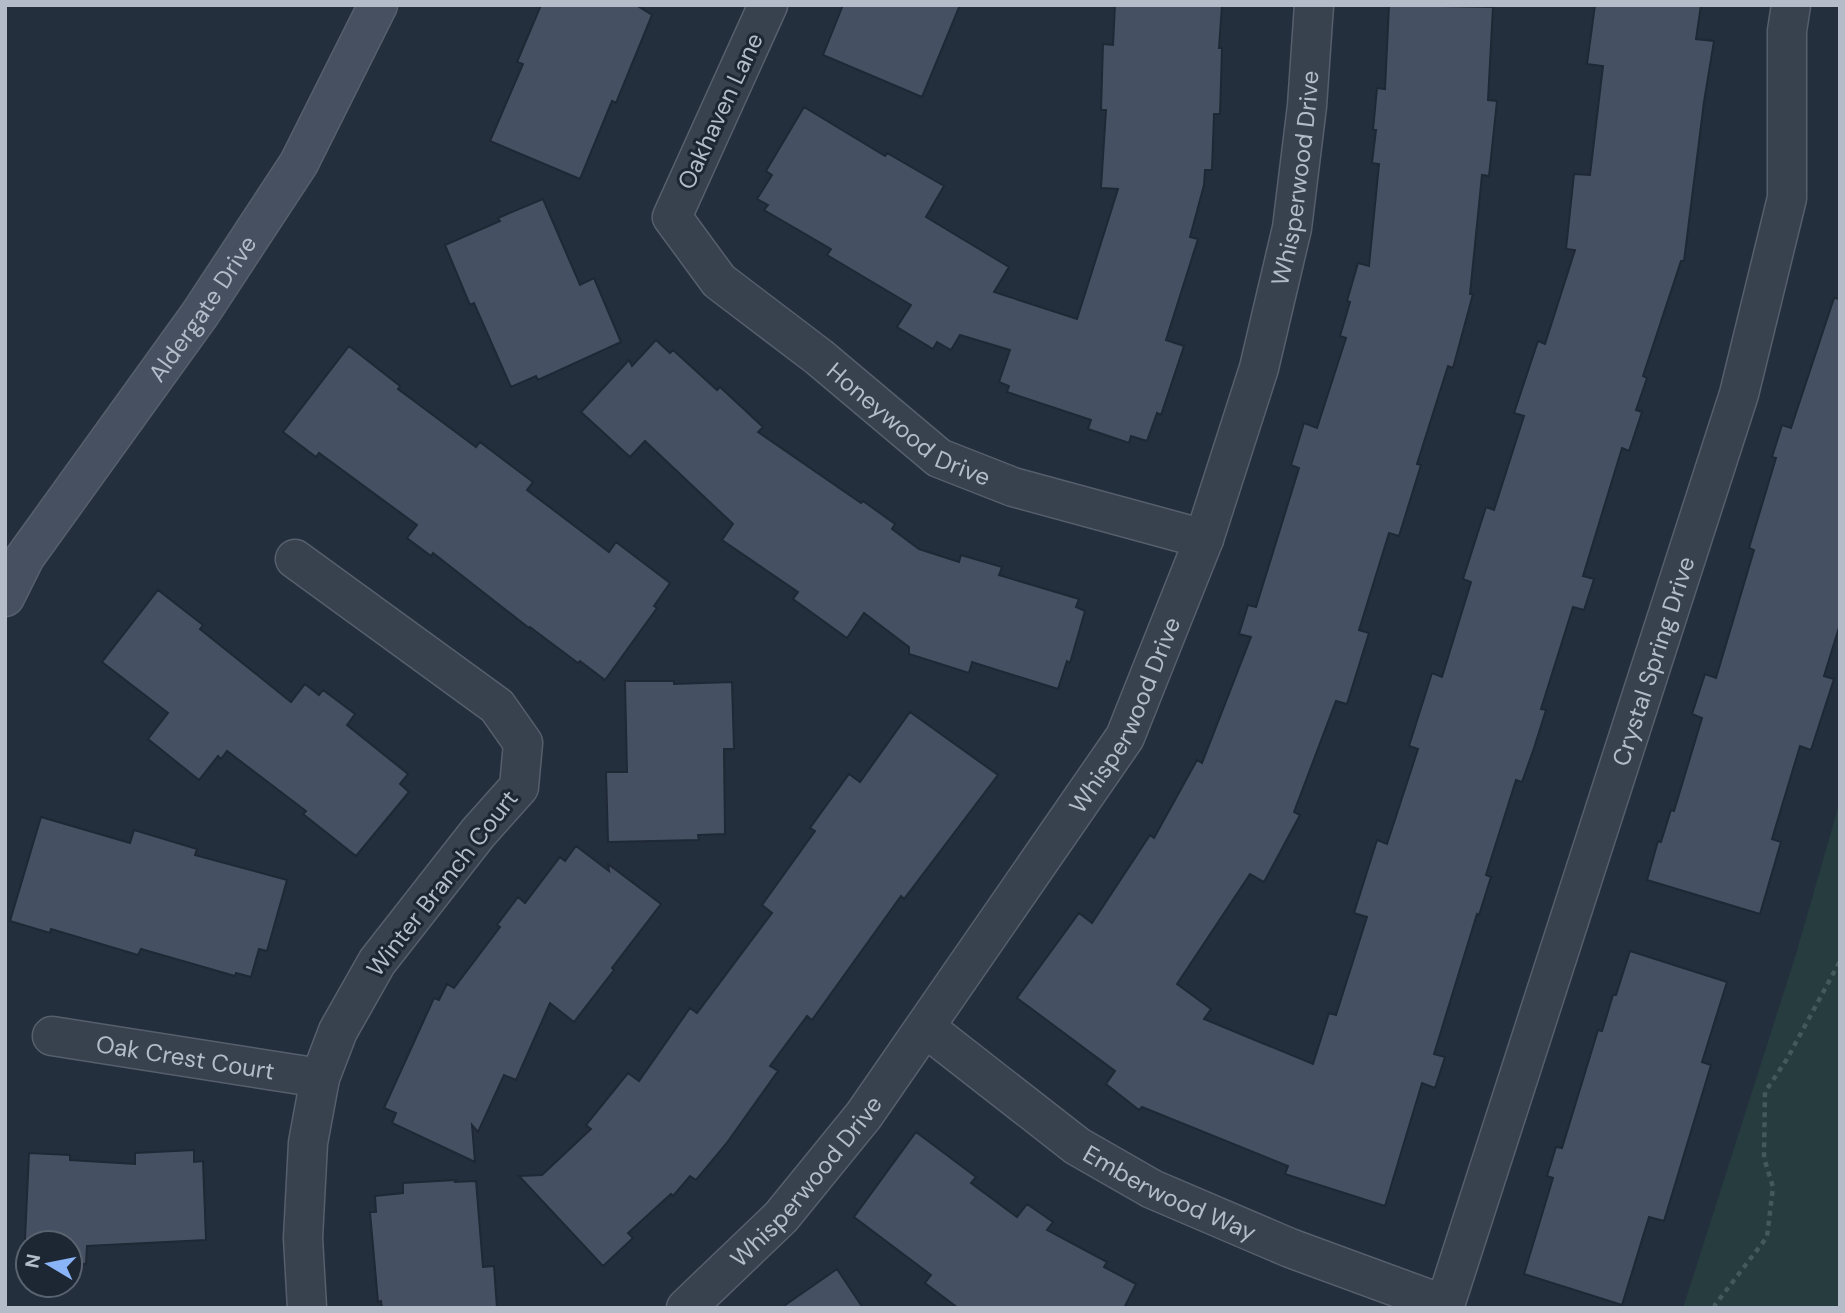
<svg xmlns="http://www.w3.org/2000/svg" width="1845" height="1313" viewBox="0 0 1845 1313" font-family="'DM Sans',sans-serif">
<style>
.green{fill:#263c3f}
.building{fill:#455162;stroke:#1f2835;stroke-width:2}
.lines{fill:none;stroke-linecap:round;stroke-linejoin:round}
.street-casing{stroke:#565f6c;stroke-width:41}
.secondary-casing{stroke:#565f6c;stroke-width:41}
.path{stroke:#44595c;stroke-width:4.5;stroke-dasharray:5 5;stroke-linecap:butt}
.street{stroke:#38414e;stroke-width:38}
.secondary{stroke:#465061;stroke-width:38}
.labels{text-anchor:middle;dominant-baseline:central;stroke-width:6;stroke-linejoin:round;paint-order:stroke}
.street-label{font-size:24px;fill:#b4bcc9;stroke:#1d2633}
</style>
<rect width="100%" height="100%" fill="#242f3e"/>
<!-- green -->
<path class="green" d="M 1840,801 L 1840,1308 L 1683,1308 L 1796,954 Z"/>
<!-- building -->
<path class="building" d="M 541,5 L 636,5 L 652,15 L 616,103 L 612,101 L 580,179 L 490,141 L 523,64 L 517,62 Z
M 843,5 L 960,5 L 922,97 L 823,55 Z
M 1115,5 L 1222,5 L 1219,48 L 1222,48 L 1220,114 L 1214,114 L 1212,170 L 1205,170 L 1204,185 L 1190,237 L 1198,239 L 1166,340 L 1184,346 L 1161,415 L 1157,413 L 1147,441 L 1131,436 L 1129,443 L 1088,429 L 1091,420 L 1007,392 L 1009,386 L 999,382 L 1010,350 L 960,335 L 951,350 L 937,342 L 933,349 L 897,327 L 911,305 L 827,255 L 831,249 L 764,210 L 768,205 L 757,199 L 772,175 L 766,171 L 804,107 L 885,156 L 887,153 L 944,186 L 926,217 L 1009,267 L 994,292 L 1077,319 L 1118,189 L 1101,188 L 1106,110 L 1101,110 L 1103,44 L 1113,45 Z
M 1389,5 L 1493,7 L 1488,100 L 1497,101 L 1489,176 L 1482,175 L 1470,294 L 1473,294 L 1453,368 L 1448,366 L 1417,464 L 1421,465 L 1399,536 L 1389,533 L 1359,630 L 1369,633 L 1347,704 L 1336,701 L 1294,812 L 1300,815 L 1264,882 L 1250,874 L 1177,984 L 1211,1009 L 1204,1019 L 1313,1064 L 1329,1013 L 1336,1015 L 1367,917 L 1354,913 L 1377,840 L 1387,844 L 1418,749 L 1409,746 L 1432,673 L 1442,677 L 1471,582 L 1463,579 L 1486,507 L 1494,510 L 1524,416 L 1514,413 L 1538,341 L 1545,344 L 1575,250 L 1566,249 L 1574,174 L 1590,175 L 1603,66 L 1587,64 L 1595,5 L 1701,5 L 1696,39 L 1714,41 L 1704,102 L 1684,261 L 1681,261 L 1643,376 L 1647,378 L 1636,410 L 1642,412 L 1629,451 L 1622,448 L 1583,576 L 1594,579 L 1584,610 L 1573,607 L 1541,709 L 1546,710 L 1534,748 L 1522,782 L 1516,780 L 1486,875 L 1491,877 L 1479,915 L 1477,914 L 1434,1054 L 1445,1057 L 1435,1088 L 1422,1083 L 1385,1206 L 1285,1174 L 1288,1166 L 1142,1107 L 1139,1110 L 1106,1084 L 1115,1071 L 1017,998 L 1079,913 L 1092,923 L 1150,835 L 1154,838 L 1197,760 L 1202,763 L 1251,637 L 1239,634 L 1248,605 L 1256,607 L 1299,468 L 1291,465 L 1304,423 L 1317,428 L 1346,338 L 1340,336 L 1350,302 L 1347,301 L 1358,263 L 1369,266 L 1379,164 L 1372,163 L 1376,130 L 1373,130 L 1377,88 L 1385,89 Z
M 543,199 L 580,285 L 594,278 L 621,342 L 538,380 L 536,376 L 511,387 L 474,303 L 470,305 L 445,245 L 500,221 L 498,218 Z
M 1834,298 L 1840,299 L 1840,624 L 1824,676 L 1834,679 L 1811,750 L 1800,746 L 1772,839 L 1781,842 L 1760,914 L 1647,880 L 1658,841 L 1661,842 L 1671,810 L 1674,811 L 1702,718 L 1692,714 L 1705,674 L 1716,678 L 1754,550 L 1749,548 L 1776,458 L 1772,457 L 1782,425 L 1791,428 Z
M 656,340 L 670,353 L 673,350 L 717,390 L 720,387 L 763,427 L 758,432 L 861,503 L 863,501 L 895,524 L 892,529 L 919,549 L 959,562 L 961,555 L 1002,567 L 999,575 L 1079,599 L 1076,607 L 1085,611 L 1070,663 L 1067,661 L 1058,689 L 972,662 L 969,673 L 909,654 L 909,647 L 864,613 L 847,638 L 793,599 L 798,592 L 722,540 L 733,524 L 645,441 L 630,457 L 581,412 L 629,360 L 632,366 Z
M 349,346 L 400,386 L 398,389 L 476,447 L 480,442 L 533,482 L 527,490 L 609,552 L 616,542 L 670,583 L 654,606 L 657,608 L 605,680 L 580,661 L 578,663 L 530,627 L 529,628 L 433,553 L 431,556 L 407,538 L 417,525 L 319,453 L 316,457 L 283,432 Z
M 158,590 L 203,625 L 200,629 L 291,702 L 305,684 L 319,695 L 323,690 L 355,714 L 347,725 L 408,774 L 400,784 L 409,792 L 356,856 L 303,814 L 306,811 L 227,751 L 221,759 L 218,756 L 199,780 L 148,739 L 168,713 L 102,662 Z
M 625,681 L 674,681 L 674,684 L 732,682 L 734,749 L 724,749 L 725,834 L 698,835 L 699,840 L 608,842 L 606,772 L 627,772 Z
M 910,712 L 998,775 L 904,899 L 901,896 L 812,1020 L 807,1016 L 770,1066 L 778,1071 L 726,1144 L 696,1180 L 690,1176 L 673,1196 L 671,1194 L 628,1233 L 633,1238 L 603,1266 L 519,1176 L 542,1175 L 591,1129 L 586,1125 L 628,1073 L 639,1081 L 690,1008 L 697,1013 L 772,913 L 762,905 L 815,831 L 810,828 L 849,774 L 860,782 Z
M 41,817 L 130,843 L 134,830 L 197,849 L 195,855 L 287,880 L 267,951 L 259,949 L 251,977 L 236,973 L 235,976 L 141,949 L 138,955 L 51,929 L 50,933 L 10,921 Z
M 576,846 L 609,871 L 608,864 L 661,904 L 612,968 L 614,970 L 574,1022 L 550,1003 L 516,1080 L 504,1075 L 478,1132 L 472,1125 L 475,1162 L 392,1123 L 396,1113 L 384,1108 L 434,998 L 439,1000 L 447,984 L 454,988 L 500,927 L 497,925 L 518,897 L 525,903 L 560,857 L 565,861 Z
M 1630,951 L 1727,982 L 1702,1062 L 1711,1065 L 1664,1221 L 1649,1217 L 1622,1305 L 1524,1274 L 1553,1178 L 1547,1176 L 1556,1147 L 1562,1148 L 1598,1030 L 1602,1031 L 1613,995 L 1616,995 Z
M 916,1132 L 976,1177 L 971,1183 L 1017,1217 L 1027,1204 L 1053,1222 L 1047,1230 L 1107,1262 L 1104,1267 L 1136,1284 L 1124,1308 L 958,1308 L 925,1283 L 931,1275 L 854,1217 Z
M 194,1150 L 194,1162 L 203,1161 L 206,1240 L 87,1246 L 86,1264 L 70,1263 L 70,1243 L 28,1243 L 28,1261 L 24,1261 L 29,1153 L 70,1155 L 70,1160 L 135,1164 L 135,1153 Z
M 456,1180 L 455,1182 L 476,1181 L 483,1267 L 494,1266 L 497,1308 L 382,1308 L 381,1301 L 378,1302 L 370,1212 L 376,1212 L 375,1196 L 403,1193 L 403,1183 Z
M 837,1269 L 863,1308 L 781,1308 Z"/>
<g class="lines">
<!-- street casing -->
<g class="street-casing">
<g id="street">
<path id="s1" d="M 768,5 L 672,217 L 719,281 L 819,357 L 939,458 L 1013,487 L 1204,539"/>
<path d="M 295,559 L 497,706 L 523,743 L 519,787 L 478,833 L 377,962 L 338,1031 L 320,1078 L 308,1143 L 303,1238 L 307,1308"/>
<path id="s2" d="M 926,1028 L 1077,1146 L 1152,1189 L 1290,1248 L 1445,1305 L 1739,394 L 1787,198 L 1787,31 L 1791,5"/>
<path id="s3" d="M 52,1036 L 320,1078"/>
<path id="s4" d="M 686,1308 L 781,1217 L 864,1115 L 1125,737 L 1204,539 L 1259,368 L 1292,228 L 1307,106 L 1314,5"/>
</g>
</g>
<!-- secondary casing -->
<g class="secondary-casing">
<g id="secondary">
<path id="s5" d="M 5,597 L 25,557 L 200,314 L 299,163 L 378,5"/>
</g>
</g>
<!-- path -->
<path class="path" d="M 1715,1308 L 1715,1305 L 1767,1237 L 1773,1187 L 1764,1158 L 1765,1092 L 1787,1059 L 1840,961"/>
<!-- street -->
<use href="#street" class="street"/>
<!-- secondary -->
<use href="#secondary" class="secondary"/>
</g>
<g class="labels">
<!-- street labels -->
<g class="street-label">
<text transform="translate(720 111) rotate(-65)">Oakhaven Lane</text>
<text stroke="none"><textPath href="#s4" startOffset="1309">Whisperwood Drive</textPath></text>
<text stroke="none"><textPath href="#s5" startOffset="350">Aldergate Drive</textPath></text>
<text stroke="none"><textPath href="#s1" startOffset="551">Honeywood Drive</textPath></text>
<text stroke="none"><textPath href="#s2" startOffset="1270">Crystal Spring Drive</textPath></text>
<text stroke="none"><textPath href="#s4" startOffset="742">Whisperwood Drive</textPath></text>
<text transform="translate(442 883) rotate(-52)">Winter Branch Court</text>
<text stroke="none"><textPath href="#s3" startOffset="135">Oak Crest Court</textPath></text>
<text stroke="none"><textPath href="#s4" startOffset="175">Whisperwood Drive</textPath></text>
<text stroke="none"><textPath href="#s2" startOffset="296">Emberwood Way</textPath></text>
</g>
</g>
<!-- border -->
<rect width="1845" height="1313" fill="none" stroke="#b4bcc9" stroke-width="14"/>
<!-- north arrow -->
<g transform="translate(49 1264) rotate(280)"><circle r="33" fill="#1d2633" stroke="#59626f" stroke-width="2"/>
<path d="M0-5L12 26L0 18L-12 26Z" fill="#8ab4f8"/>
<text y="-10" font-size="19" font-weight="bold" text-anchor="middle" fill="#b4bcc9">N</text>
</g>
</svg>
